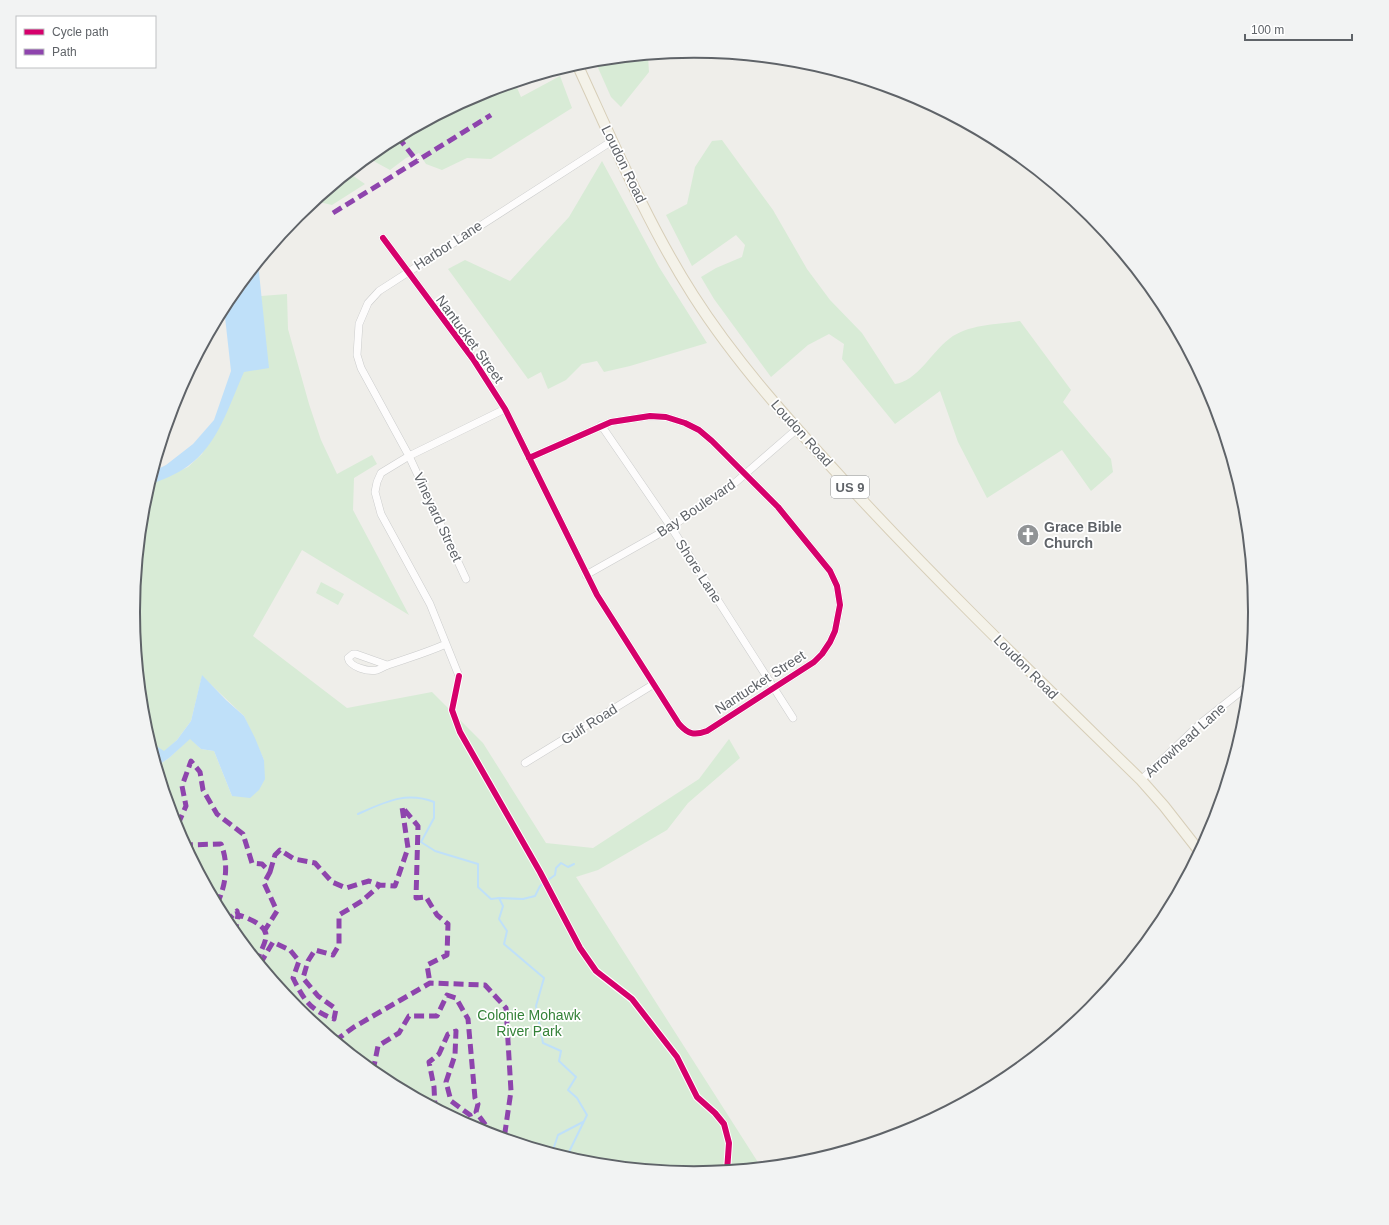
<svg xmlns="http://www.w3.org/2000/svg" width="1389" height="1225" viewBox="0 0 1389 1225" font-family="Arial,sans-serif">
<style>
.green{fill:#d8ebd6}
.water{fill:#bfe0f9}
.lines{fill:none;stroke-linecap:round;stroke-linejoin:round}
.stream{stroke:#bfe0f9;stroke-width:2}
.minor-casing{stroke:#cbcccc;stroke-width:8}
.primary-casing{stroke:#d7ceb8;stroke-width:12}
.minor{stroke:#fdfcfc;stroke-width:7}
.primary{stroke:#f4f2e9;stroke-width:10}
.quiet{stroke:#8e44ad;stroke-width:5;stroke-dasharray:10 5;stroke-linecap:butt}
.cycleway-casing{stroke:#fff;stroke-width:8}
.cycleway{stroke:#d6006c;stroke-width:6}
.labels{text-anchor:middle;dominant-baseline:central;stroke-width:3.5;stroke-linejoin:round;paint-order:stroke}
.shield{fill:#fff;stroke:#8f9295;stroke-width:1}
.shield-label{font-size:13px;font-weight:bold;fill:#5f6368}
.street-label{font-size:14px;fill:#5f6368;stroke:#fff}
.poi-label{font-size:14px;font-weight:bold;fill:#5f6368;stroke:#fff;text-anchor:start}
.park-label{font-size:14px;fill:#348238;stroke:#fff}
.rim{fill:none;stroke:#5f6368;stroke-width:2}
</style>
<rect width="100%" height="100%" fill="#efeeea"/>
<!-- green -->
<path class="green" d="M 648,56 L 649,72 L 621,107 L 611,97 L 595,61 Z
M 560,76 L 572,108 L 491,159 L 467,158 L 442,170 L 426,164 L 419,153 L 406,158 L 390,170 L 368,158 L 383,146 L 480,94 L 515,83 L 521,97 Z
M 722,140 L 773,210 L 807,269 L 830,300 L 862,333 L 895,384 C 917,381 931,353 949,339 C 968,324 996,325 1020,321 L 1071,390 L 1063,402 L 1111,459 L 1113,472 L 1091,491 L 1062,450 L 987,498 L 958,442 L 940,391 L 895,424 L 842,359 L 844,344 L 829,334 L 808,345 L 771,377 L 714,299 L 701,277 L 716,268 L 742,257 L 745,245 L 736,235 L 692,266 L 666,215 L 687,204 L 695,167 L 712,141 Z
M 602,161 L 659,267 L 707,343 L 630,366 L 604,372 L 597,361 L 582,364 L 566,380 L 548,389 L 541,372 L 528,379 L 448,269 L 465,260 L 510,281 L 569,217 Z
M 349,173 L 365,184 L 332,205 L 315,201 Z
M 287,294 L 288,329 L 309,404 L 321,440 L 337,474 L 372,455 L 377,464 L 354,478 L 353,510 L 409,615 L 302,550 L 253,636 L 347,708 L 432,692 L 483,743 L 546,843 L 593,848 L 699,779 L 729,739 L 740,758 L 688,803 L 667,830 L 598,870 L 576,877 L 761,1167 L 694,1174 L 585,1163 L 479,1131 L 382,1079 L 297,1009 L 228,924 L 176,827 L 157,766 L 169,758 L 190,738 L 201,749 L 214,751 L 232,796 L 264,760 L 244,716 L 202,676 L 191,721 L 177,740 L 164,752 L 150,742 L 144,722 L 133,612 L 144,503 L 149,485 L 188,467 L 202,454 L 263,321 L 261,296 Z
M 321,582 L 344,594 L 338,605 L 316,593 Z"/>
<!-- water -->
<path class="water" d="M 258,263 L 269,368 L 244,372 C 229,405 218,445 188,466 C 177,474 162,480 149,485 L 154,471 L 166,465 L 193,444 L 214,420 L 231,371 L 224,308 L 228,300 Z
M 202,675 L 226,700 L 244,716 L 255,738 L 264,760 L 265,779 L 259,790 L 250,798 L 232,796 L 214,751 L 201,749 L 190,739 L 169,758 L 157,766 L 150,742 L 164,751 L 177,740 L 191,721 Z"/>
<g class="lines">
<!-- stream -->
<path class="stream" d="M 358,814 C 385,802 406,791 434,802 L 434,818 L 421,842 L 435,851 L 478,864 L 478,887 L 491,899 L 499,898 L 503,906 L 499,919 L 507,931 L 504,944 L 544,978 L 536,1006 L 543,1043 L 561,1051 L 559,1061 L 576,1077 L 568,1090 L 577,1098 L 587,1115 L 569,1152 L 578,1161
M 499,898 L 523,899 L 535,896 L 540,886 L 555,875 L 556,868 L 561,863 L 568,867 L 574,864
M 552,1153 L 558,1135 L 583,1122"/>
<!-- minor casing -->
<g class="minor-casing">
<path id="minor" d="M 383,238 L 473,359 L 505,409 L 597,595 L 679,724 C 688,734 694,736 707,731 L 814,662 L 822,654 L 830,642 L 835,631 L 840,605 L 837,586 L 830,571 L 778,507 L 712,441 L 699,430 L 685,423 L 666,417 L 650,416 L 611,422 L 529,458
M 601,425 L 671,527 L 793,718
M 586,575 L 671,527 L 736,482 L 797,429
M 466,579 L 409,456 L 361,368 L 357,355 L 359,324 L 368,303 L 379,291 L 612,141
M 387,665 L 356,654 L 353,654 L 348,658 C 350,667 368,672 377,670 C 381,669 384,666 388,665 C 408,658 426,653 446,644
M 459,676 L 430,604 L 381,514 L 375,492 L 377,482 L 381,473 L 409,456 L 505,409
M 525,763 L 654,684
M 1141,780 L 1201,723 L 1249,685"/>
</g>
<!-- primary casing -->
<g class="primary-casing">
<path id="primary" d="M 577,64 C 613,142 647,223 693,295 C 737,364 793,425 848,485 C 942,587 1042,683 1141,780 L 1164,806 L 1200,852"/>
</g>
<!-- minor -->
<use href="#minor" class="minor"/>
<!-- primary -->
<use href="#primary" class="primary"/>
<!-- quiet -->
<path class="quiet" d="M 398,137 L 417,161
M 333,213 L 491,115
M 270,872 L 275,855 L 280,850 L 294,859 L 315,863 L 332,882 L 346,888 L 369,881 L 380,885
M 217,904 C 226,885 229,864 221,844 L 185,845 L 178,824 L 186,806 L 182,786 L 191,761 L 200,772 L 203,790 L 217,814 L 243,834 L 252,863 L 262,864 L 270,872 L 264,883 L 277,911 L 265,930
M 227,923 L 228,920 L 237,911 L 238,915
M 235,934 L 238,915 C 247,917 268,926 266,937 C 265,944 260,953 257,960
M 260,964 L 273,942 L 290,950 L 299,961 L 293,978 C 304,1000 310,1010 334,1019 L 336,1009 L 318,996 L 303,978 L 308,961 L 315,950 L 333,955 L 339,945 L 339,915 L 362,901 L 380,885 L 395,886 L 408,848 L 402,807 L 418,826 L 416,898 L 426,897 L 437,915 L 448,924 L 447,955 L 427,965 L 430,983
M 335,1041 L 354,1027 L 430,983 L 485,985 L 506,1008 L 511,1091 L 504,1139
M 373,1071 L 378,1046 L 399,1033 L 409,1016 L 437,1016 L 447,995 L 456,998 L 468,1019 L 475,1098 L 478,1104 L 476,1112 L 487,1127 L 483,1130 L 474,1128
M 438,1109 L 435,1107 L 434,1087 L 429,1062 L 439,1054 L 448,1034 L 456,1031 L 455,1055 L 446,1082 L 451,1101 L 470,1115 L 474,1128"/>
<!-- cycleway casing -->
<g class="cycleway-casing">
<path id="cycleway" d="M 383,238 L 473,359 L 505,409 L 597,595 L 679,724 C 688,734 694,736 707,731 L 814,662 L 822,654 L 830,642 L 835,631 L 840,605 L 837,586 L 830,571 L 778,507 L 712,441 L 699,430 L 685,423 L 666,417 L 650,416 L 611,422 L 529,458
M 459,676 L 452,710 L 460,732 L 540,872 L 580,948 L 596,971 L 632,999 L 677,1057 L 697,1097 L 715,1113 L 724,1124 L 729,1143 L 727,1171"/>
</g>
<!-- cycleway -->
<use href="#cycleway" class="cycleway"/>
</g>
<!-- icons -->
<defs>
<g id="church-disc" transform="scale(1.15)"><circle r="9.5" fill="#919496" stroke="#fff"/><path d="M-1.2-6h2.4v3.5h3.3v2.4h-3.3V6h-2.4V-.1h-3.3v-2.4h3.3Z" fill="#fff"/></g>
</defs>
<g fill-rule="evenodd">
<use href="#church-disc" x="1028" y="535"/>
</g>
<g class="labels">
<!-- shield labels -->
<rect class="shield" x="831" y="476" width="38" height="22" rx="3"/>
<g class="shield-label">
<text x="850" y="487">US 9</text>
</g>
<!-- street labels -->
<g class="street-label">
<text transform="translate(624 164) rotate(64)">Loudon Road</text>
<text transform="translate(448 245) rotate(-33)">Harbor Lane</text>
<text transform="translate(470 339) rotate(54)">Nantucket Street</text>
<text transform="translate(802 433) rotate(48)">Loudon Road</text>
<text transform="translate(696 508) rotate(-34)">Bay Boulevard</text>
<text transform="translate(438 517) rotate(65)">Vineyard Street</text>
<text transform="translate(699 571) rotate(57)">Shore Lane</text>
<text transform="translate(1026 667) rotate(45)">Loudon Road</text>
<text transform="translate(760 682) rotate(-33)">Nantucket Street</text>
<text transform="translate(589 724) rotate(-32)">Gulf Road</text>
<text transform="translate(1185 740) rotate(-42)">Arrowhead Lane</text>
</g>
<!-- poi labels -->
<g class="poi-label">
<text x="1044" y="527">Grace Bible<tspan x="1044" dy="16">Church</tspan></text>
</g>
<!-- park labels -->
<g class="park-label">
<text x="529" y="1015">Colonie Mohawk<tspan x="529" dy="16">River Park</tspan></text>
</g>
</g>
<!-- crop -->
<path d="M0 0H1389V1225H0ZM140 612a554 554 0 1 1 1108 0a554 554 0 1 1-1108 0Z" fill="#f2f3f3" fill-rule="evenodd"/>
<path class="rim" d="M140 612a554 554 0 1 1 1108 0a554 554 0 1 1-1108 0Z"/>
<!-- legend -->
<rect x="16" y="16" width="140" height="52" fill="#ffffff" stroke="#bfc1c3"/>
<rect x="24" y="29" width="20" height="6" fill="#d6006c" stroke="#bfc1c3"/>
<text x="52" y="36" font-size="12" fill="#5f6368">Cycle path</text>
<rect x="24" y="49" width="20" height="6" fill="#8e44ad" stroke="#bfc1c3"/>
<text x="52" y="56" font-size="12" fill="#5f6368">Path</text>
<!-- scale -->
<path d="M1245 34v6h107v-6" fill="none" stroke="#5f6368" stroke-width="2"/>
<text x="1251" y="34" font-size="12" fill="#5f6368" stroke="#ffffff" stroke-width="3" paint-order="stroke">100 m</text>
</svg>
